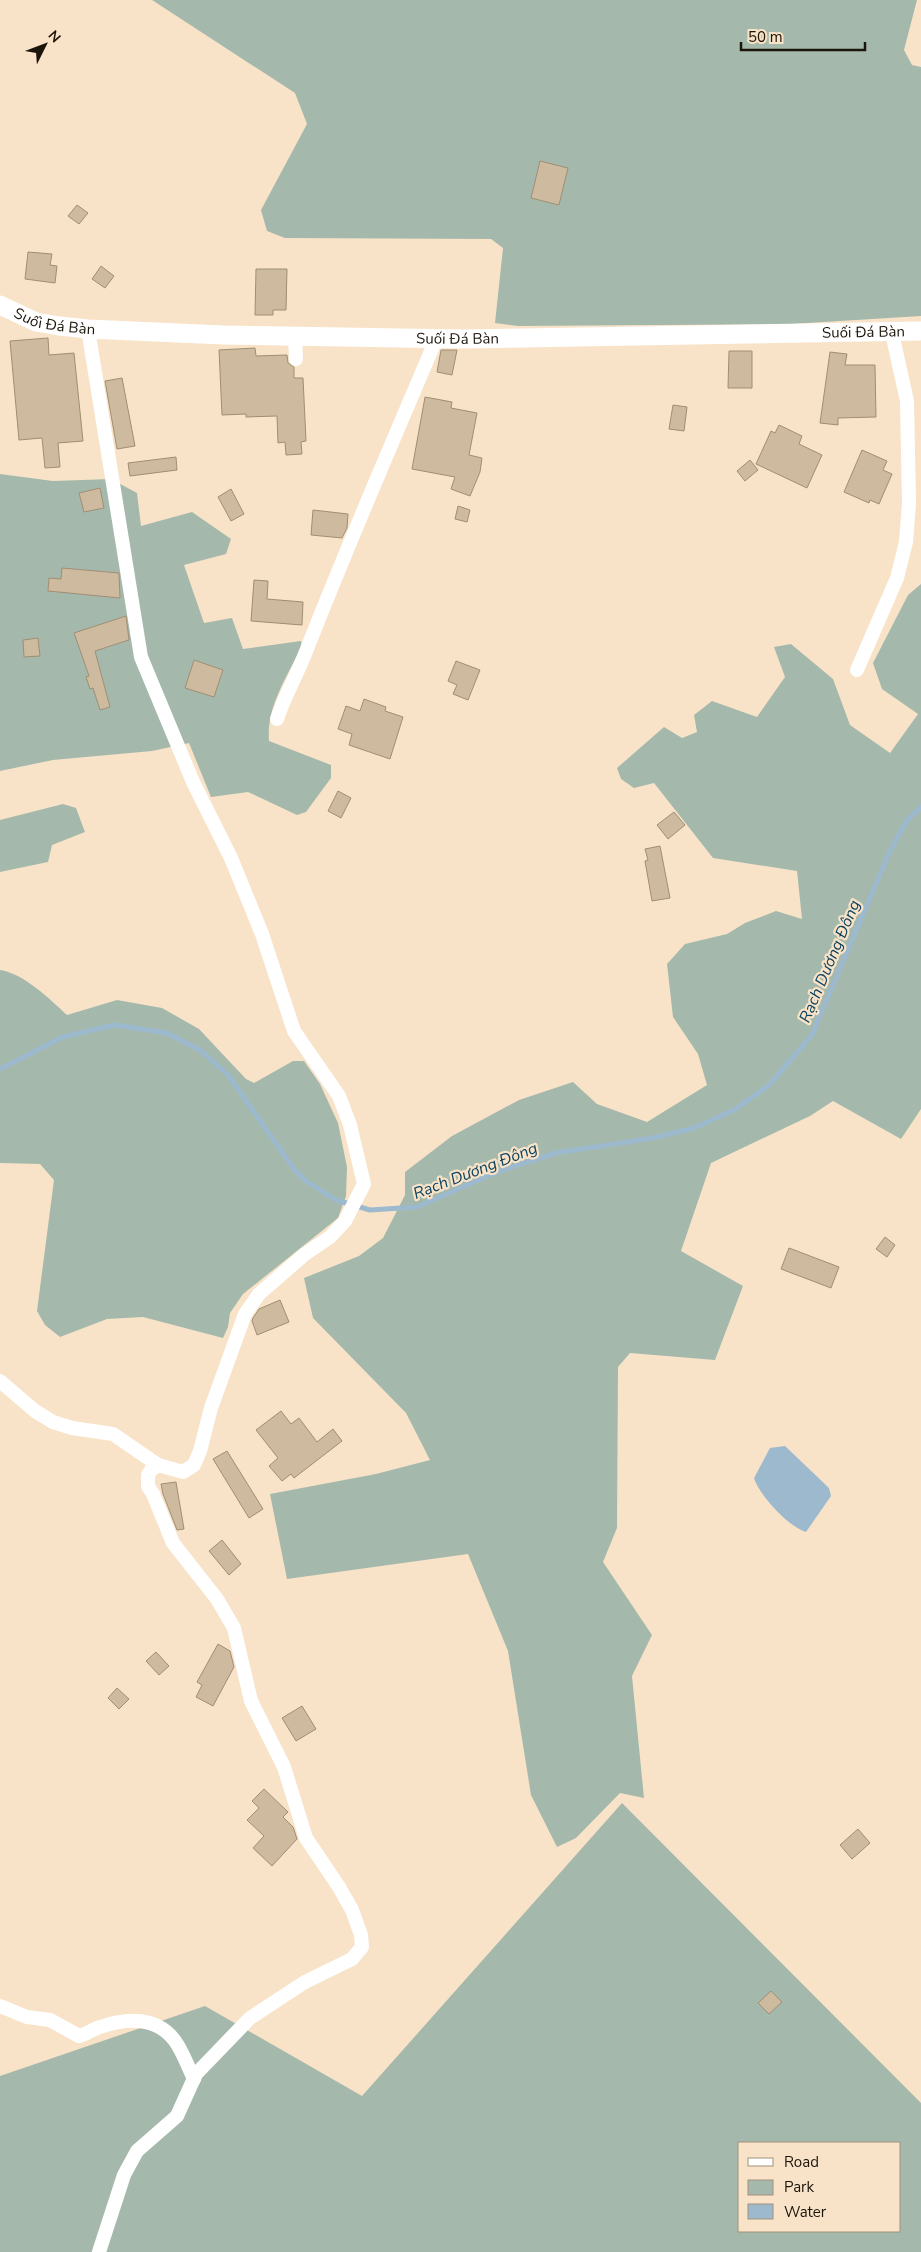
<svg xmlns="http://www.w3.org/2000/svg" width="921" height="2252" font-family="'Nunito Sans',sans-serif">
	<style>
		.green { fill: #a4b9ac; fill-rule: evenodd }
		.water { fill: #9cb9ce }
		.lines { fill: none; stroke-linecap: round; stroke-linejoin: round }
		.stream { stroke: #9cb9ce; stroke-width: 5 }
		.building { fill: #cdba9f; stroke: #a08e74 }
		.street { stroke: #fff; stroke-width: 14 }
		.secondary { stroke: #fff; stroke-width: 19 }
		.labels { text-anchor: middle; stroke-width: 4.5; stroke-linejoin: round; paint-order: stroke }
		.street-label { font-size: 15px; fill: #1c150b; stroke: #f8e3c8 }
		.water-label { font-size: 16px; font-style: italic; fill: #0e4360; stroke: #f8e3c8 }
	</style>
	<rect width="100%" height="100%" fill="#f8e3c8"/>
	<g class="green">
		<path d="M 152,0 L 917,0 L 904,50 L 912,65 L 921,67 L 921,316 L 791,324 L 518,326 L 495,323 L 503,248 L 491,239 L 285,238 L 267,231 L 261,210 L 307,124 L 295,93 Z"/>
		<path d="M 0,474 L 53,481 L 111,479 L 137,493 L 141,526 L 192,512 L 231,539 L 226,554 L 184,565 L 204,623 L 232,618 L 243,649 L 301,641 L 302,646 C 288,675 266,707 269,741 L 331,765 L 331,778 L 306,812 L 297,815 L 248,792 L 211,797 L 189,743 L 152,751 L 53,760 L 0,771 Z"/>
		<path d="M 921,584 L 921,1109 L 901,1139 L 833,1101 L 810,1116 L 711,1163 L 681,1251 L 743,1286 L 715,1360 L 630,1353 L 618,1367 L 617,1528 L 603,1562 L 652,1635 L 632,1676 L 644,1798 L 620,1793 L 576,1838 L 557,1847 L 531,1795 L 508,1651 L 468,1554 L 287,1579 L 270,1494 L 376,1474 L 430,1460 L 406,1413 L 313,1318 L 304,1278 L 359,1256 L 383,1238 L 405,1195 L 405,1172 L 452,1136 L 519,1100 L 573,1082 L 597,1104 L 647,1122 L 707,1085 L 698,1054 L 673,1017 L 667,964 L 685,944 L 727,934 L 745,923 L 776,911 L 802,919 L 797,871 L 713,858 L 654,783 L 634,788 L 621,779 L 617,768 L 664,727 L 682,738 L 697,732 L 694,715 L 712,701 L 757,717 L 785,677 L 774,647 L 791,644 L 833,679 L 850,725 L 890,753 L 918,714 L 882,689 L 873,663 L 908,595 Z"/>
		<path d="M 63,804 L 76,808 L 85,832 L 52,845 L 48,862 L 0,872 L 0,820 Z"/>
		<path d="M 0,970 C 23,973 50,999 67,1015 L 117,1000 L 162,1008 L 199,1029 L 246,1079 L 254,1083 L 293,1061 L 304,1061 L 320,1084 L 338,1123 L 347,1167 L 346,1196 L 338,1218 L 243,1294 L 230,1313 L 228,1327 L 223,1338 L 143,1317 L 107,1319 L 60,1337 L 45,1325 L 37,1311 L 54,1180 L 40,1164 L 0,1163 Z"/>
		<path d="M 622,1803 L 921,2103 L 921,2252 L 0,2252 L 0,2076 L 205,2006 L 362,2096 ZM 740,2143 L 900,2143 L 900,2231 L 740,2231 Z"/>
	</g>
	<path class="water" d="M 785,1446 L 829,1488 L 831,1496 L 806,1532 C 789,1527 759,1495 754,1478 L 770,1448 Z"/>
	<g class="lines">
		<path class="stream" d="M 0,1069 L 63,1037 L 114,1025 L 167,1033 L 200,1050 L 228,1075 L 294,1169 L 306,1181 L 336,1200 L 370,1210 L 417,1207 L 497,1172 L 556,1153 L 653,1138 L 694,1128 L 734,1110 L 769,1085 L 812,1035 L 889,853 L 907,820 L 921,807"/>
	</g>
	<g class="building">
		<path d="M 540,161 L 568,168 L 559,205 L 531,198 Z"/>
		<path d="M 77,205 L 88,213 L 79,224 L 68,216 Z"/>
		<path d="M 28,252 L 52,254 L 50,265 L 57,266 L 55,283 L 25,279 Z"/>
		<path d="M 101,266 L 114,276 L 105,288 L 92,279 Z"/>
		<path d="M 256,269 L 287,269 L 286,310 L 273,310 L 273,315 L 255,315 Z"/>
		<path d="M 48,338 L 49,355 L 74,353 L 83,441 L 58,443 L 60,467 L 45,468 L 42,438 L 19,440 L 10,341 Z"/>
		<path d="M 255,348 L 256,356 L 287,355 L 288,363 L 294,367 L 294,378 L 303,378 L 306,441 L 301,442 L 302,454 L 286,455 L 285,442 L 278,443 L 277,416 L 246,417 L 246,414 L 222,415 L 219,350 Z"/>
		<path d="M 441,350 L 457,350 L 452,375 L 437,372 Z"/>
		<path d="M 729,351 L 752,351 L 752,388 L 728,388 Z"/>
		<path d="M 830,352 L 847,354 L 845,365 L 875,365 L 876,417 L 838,418 L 838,425 L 820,423 Z"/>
		<path d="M 122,378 L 135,446 L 117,449 L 105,381 Z"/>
		<path d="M 425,397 L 452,402 L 451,408 L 477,413 L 469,455 L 482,458 L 480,472 L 470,496 L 451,489 L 455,477 L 412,469 Z"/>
		<path d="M 673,405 L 687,407 L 684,431 L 669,429 Z"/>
		<path d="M 779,425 L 802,436 L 799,444 L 822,455 L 807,488 L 756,464 L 771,431 L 775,433 Z"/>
		<path d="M 862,450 L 887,461 L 883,470 L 892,474 L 879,504 L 870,500 L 869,503 L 844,492 Z"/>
		<path d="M 176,457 L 177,470 L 130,476 L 128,463 Z"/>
		<path d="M 750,460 L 758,470 L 745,481 L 737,471 Z"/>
		<path d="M 100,488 L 104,508 L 84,512 L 79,493 Z"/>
		<path d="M 231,489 L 244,514 L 231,521 L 218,497 Z"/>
		<path d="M 458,506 L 470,510 L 467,522 L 455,519 Z"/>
		<path d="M 313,510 L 348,514 L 347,528 L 342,538 L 311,535 Z"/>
		<path d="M 62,568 L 119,573 L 120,598 L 48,591 L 49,578 L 61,579 Z"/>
		<path d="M 254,580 L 268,581 L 267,599 L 303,602 L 302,625 L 251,621 Z"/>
		<path d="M 126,616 L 129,640 L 95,651 L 110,707 L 100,710 L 93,688 L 90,689 L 86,677 L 89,676 L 74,633 Z"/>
		<path d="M 38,638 L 40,656 L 24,657 L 23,640 Z"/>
		<path d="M 194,660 L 223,670 L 214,697 L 185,688 Z"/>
		<path d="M 456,661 L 480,670 L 468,700 L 453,694 L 457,685 L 448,681 Z"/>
		<path d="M 364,699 L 386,707 L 385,711 L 403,717 L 390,759 L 349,745 L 352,734 L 338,729 L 346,706 L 360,711 Z"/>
		<path d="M 338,791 L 351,798 L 341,818 L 328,811 Z"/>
		<path d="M 674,812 L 685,825 L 668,839 L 657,825 Z"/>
		<path d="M 660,846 L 670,898 L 652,901 L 645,861 L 648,860 L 645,849 Z"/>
		<path d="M 885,1237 L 895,1245 L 887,1257 L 876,1249 Z"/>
		<path d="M 789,1248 L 839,1267 L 831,1288 L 781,1269 Z"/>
		<path d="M 280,1300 L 289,1322 L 257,1335 L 252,1321 L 253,1318 L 259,1309 Z"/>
		<path d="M 281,1411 L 291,1424 L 299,1418 L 317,1442 L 333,1429 L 342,1441 L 294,1478 L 291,1474 L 282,1481 L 269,1466 L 278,1458 L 256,1430 Z"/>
		<path d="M 227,1451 L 263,1509 L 249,1518 L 213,1459 Z"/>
		<path d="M 176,1482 L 184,1529 L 177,1530 L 163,1494 L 161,1484 Z"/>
		<path d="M 222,1540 L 241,1564 L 229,1575 L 209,1551 Z"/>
		<path d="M 218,1644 L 230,1651 L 234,1667 L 213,1706 L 196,1697 L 202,1685 L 197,1682 Z"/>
		<path d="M 156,1652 L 169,1666 L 159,1675 L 146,1661 Z"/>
		<path d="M 117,1688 L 129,1699 L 119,1709 L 108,1698 Z"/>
		<path d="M 302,1706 L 316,1729 L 296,1741 L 282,1718 Z"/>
		<path d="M 264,1789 L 288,1812 L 283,1817 L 293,1827 L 297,1839 L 272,1866 L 253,1848 L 264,1836 L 247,1820 L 259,1808 L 252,1801 Z"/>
		<path d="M 858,1829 L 870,1843 L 852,1859 L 840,1845 Z"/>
		<path d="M 771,1991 L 782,2002 L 769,2014 L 758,2003 Z"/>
	</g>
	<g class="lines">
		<g class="street">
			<path d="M 88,329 L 141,657 L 193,782 L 231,858 L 262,934 L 294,1031 L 339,1096 L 350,1125 L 364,1184 L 345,1221 L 330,1237 L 305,1254 L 259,1294 L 245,1314 L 211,1408 L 200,1451 L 194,1465 L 183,1472 L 158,1465 L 151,1470 L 148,1475 L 148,1486 L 153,1494 L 173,1543 L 217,1599 L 234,1628 L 251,1701 L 284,1767 L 306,1838 L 339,1887 L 352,1910 L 361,1935 L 362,1947 L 352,1959 L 305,1982 L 250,2018 L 196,2074 L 177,2116 L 137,2151 L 124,2175 L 99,2252"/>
			<path d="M 295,336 L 296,359"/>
			<path d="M 857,670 L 897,578 L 906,542 L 909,503 L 907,401 L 892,333"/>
			<path d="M 277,719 C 285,695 298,673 307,649 C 348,544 393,441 437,337"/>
			<path d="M 0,1381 L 35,1411 L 53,1422 L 72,1428 L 113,1434 L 158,1465"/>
			<path d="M 0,2006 L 27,2017 L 50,2020 L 79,2036 C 87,2034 93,2029 100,2027 C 126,2018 157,2016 175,2041 C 183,2052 188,2067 194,2079"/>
		</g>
		<path class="secondary" id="s1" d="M 0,305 L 36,322 L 59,326 L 88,329 L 223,335 L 460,339 L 921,331"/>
	</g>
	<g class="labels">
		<g class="street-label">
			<text dy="5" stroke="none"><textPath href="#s1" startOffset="58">Suối Đá Bàn</textPath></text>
			<text dy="5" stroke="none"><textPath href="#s1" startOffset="868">Suối Đá Bàn</textPath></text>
			<text dy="5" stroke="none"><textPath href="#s1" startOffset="462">Suối Đá Bàn</textPath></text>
		</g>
		<g class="water-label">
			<text transform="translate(829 961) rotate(-67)" y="6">Rạch Dương Đông</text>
			<text transform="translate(475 1170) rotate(-21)" y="6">Rạch Dương Đông</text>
		</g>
	</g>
	<rect x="738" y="2142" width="162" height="90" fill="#f8e3c8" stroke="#a0917c"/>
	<rect x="748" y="2158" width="25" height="8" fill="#ffffff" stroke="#a0917c"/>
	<text x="784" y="2167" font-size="15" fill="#1c150b">Road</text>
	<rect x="748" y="2180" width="25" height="15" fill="#a4b9ac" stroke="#a0917c"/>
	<text x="784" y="2192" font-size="15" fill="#1c150b">Park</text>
	<rect x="748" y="2204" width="25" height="15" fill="#9cb9ce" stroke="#a0917c"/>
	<text x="784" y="2217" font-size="15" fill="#1c150b">Water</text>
	<g transform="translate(45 45) rotate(48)" stroke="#f8e3c8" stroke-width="4" paint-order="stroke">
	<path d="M0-4L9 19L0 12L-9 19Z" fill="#1c150b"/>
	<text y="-8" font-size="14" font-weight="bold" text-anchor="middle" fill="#1c150b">N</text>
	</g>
	<path d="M741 42v8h124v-8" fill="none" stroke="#1c150b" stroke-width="2.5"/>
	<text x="748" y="42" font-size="15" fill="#1c150b" stroke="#f8e3c8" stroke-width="4" paint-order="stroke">50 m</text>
</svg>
